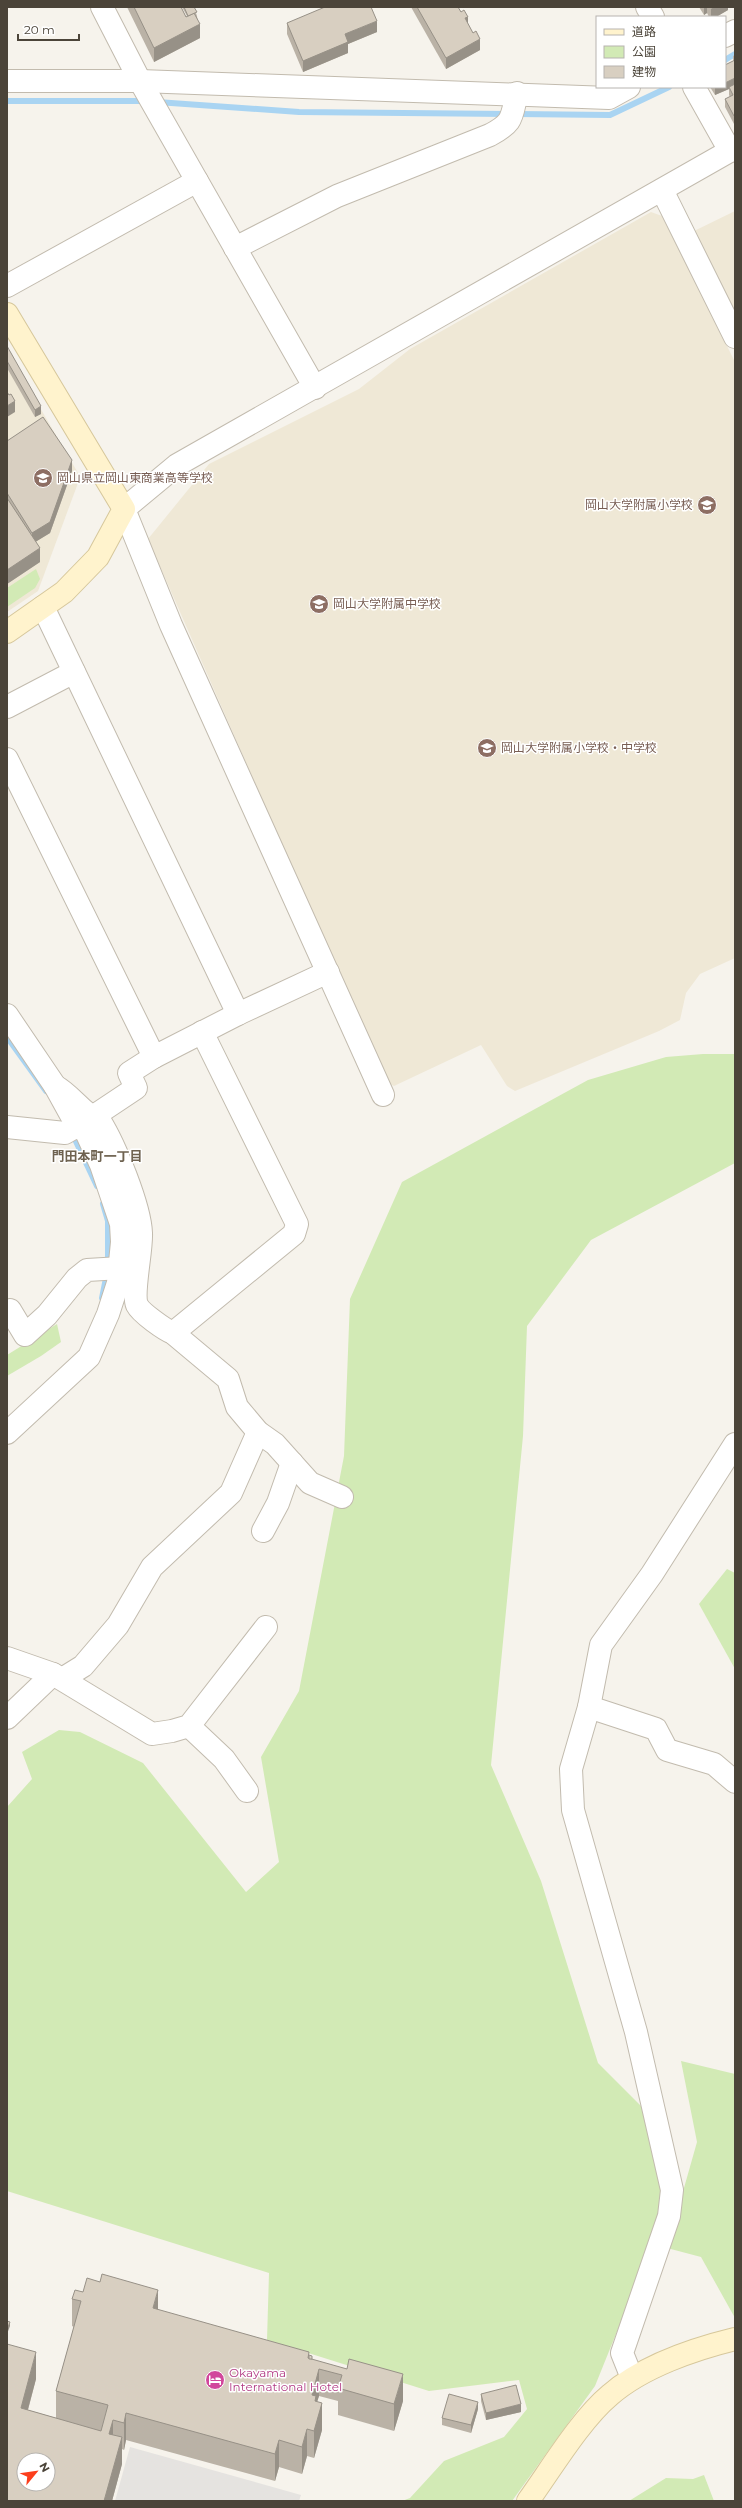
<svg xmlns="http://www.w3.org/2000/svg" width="742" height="2508" font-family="Montserrat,'Noto Sans JP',sans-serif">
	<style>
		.education { fill: #efe8d6 }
		.green { fill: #d2eab5 }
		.parking { fill: #e5e3e0 }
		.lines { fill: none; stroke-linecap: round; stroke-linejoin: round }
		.stream { stroke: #a9d4f2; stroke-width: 6 }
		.street-casing { stroke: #c2bbae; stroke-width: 24 }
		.secondary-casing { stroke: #d6c79b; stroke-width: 24 }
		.street { stroke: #fff; stroke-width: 22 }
		.secondary { stroke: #fff3cd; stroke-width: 22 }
		.wall { fill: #bab2a6 }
		.shaded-wall { fill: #979187 }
		.building { fill: #d8cfc1; stroke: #979187; fill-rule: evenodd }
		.labels { text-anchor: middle; stroke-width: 3; stroke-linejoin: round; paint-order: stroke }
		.education-label { font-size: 12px; fill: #785e54; stroke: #fff; text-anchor: start }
		.hotel-label { font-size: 12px; fill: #b23c85; stroke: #fff; text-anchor: start }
		.neighbourhood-label { font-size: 13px; font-weight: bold; fill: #6e6250; stroke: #fff }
	</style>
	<rect width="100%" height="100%" fill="#f6f3ec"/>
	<g class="education">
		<path d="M 735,211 L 735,320 L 692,232 Z"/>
		<path d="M 651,212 L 662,216 L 735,362 L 735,958 L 700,974 L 686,993 L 680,1020 L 659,1031 L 515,1091 L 507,1086 L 481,1045 L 394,1086 L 386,1082 L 148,539 L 209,464 L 359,389 L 410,349 Z"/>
		<path d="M 7,351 L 78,473 L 78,483 L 38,591 L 7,612 Z"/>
	</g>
	<g class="green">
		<path d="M 36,569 L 40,579 L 35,588 L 7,607 L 7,588 Z"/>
		<path d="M 703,1054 L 735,1054 L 735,1163 L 591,1240 L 527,1326 L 523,1436 L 491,1765 L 541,1881 L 598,2063 L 643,2108 L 664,2194 L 641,2272 L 595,2386 L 512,2501 L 402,2501 L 410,2498 L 444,2461 L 504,2437 L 527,2409 L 519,2380 L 429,2391 L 267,2340 L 269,2273 L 7,2191 L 7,1807 L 32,1779 L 22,1752 L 59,1730 L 80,1732 L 143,1763 L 246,1892 L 279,1862 L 261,1757 L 299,1691 L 344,1456 L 350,1299 L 402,1182 L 588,1080 L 666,1057 Z"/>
		<path d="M 57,1324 L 61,1342 L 41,1356 L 7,1376 L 7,1355 Z"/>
		<path d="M 727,1569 L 735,1573 L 735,1669 L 699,1604 Z"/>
		<path d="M 681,2061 L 735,2074 L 735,2318 L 701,2257 L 667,2248 L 697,2142 Z"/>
		<path d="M 704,2475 L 714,2501 L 629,2501 L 666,2478 L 693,2479 Z"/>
	</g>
	<path class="parking" d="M 130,2447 L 301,2495 L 299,2501 L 115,2501 Z"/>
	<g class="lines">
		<g class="stream">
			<path d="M 725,60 L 735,54"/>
			<path d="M 7,101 L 146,101"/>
			<path d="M 157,102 L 299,112 L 508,114"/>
			<path d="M 517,114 L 610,115 L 669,87"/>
			<path d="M 7,1037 L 46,1091"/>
			<path d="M 72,1133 L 97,1186"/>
			<path d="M 103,1204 L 108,1221 L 108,1264"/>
			<path d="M 102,1298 L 107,1273"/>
		</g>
		<defs>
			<g id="street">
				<path d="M 102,7 L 140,81 L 315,388"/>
				<path d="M 647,7 L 653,17"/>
				<path d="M 725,36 L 735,31"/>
				<path d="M 7,81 L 140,81 L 609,98 L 629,87"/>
				<path d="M 694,87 L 730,151"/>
				<path d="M 662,190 L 735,337"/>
				<path d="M 235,248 L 337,196 L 490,135 C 514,122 511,118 517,93"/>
				<path d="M 7,286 L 197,181"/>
				<path d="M 43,607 L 238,1014"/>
				<path d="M 7,707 L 74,672"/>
				<path d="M 7,759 L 154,1057 L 238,1014 L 328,972"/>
				<path d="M 7,1015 L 55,1086 L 77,1126 L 86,1132 L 101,1165 L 121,1224 L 122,1242 L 118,1283 L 108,1314 L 89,1357 L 7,1433"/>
				<path d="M 55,1086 C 72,1095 82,1114 100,1121 C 115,1145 140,1206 141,1233 C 142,1250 132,1293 137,1305 C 141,1313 165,1330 173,1333 L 228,1379 L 237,1407 L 258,1432 L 275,1444 L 310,1483 L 342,1497"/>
				<path d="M 383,1095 L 171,625 L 124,509 L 177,465 L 735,148"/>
				<path d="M 91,1118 L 136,1088 L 129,1073 L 154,1057"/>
				<path d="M 7,1127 L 65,1133 L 77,1126"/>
				<path d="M 7,1312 L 10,1310 L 25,1335 L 47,1315 L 77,1278 L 87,1270 L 121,1268"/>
				<path d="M 173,1333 L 294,1234 L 297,1224 L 202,1032"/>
				<path d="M 263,1531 L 278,1503 L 292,1463"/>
				<path d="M 7,1658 L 53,1674 L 152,1734 L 172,1731 L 189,1726 L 266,1627"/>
				<path d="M 62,1679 L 83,1666 L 118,1625 L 152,1567 L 231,1493 L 258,1432"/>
				<path d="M 589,1707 L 656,1729 L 667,1750 L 714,1764 L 735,1782"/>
				<path d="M 7,1718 L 53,1674"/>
				<path d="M 189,1726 L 224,1759 L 247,1791"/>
				<path d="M 632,2378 L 622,2353 L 669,2216 L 672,2190 L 636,2032 L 573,1810 L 571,1769 L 589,1707 L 601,1645 L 652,1574 L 735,1444"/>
			</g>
			<g id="secondary">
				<path d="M 7,314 L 124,509 L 98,557 L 64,592 L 7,632"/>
				<path d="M 528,2501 C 551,2469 581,2419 610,2395 C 642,2367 694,2349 735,2339"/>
			</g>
		</defs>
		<use href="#street" class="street-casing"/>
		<use href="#secondary" class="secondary-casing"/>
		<use href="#street" class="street"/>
		<use href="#secondary" class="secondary"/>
	</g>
	<g class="wall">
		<path d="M 127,7 L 181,7 L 186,17 L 187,16 L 182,7 L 194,7 L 197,16 L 200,38 L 154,62 Z"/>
		<path d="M 411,7 L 458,7 L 468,24 L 480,50 L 446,69 Z"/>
		<path d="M 699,7 L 728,7 L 728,10 L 716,17 L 709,17 L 707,13 L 704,15 Z"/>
		<path d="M 287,23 L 377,32 L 348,44 L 348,53 L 303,72 L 287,34 Z"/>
		<path d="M 735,55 L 735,123 L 734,124 L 725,107 L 725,99 L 730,97 L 729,95 L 729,89 L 715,95 L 710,87 L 725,87 L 733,61 L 733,56 Z"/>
		<path d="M 7,346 L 41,414 L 35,417 L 7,368 Z"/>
		<path d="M 7,441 L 72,471 L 50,533 L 35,542 L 40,562 L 7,584 Z"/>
		<path d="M 72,2299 L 158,2310 L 309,2355 L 312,2359 L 403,2401 L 394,2431 L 338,2415 L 338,2401 L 319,2396 L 317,2402 L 322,2430 L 314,2458 L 307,2456 L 302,2474 L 279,2467 L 275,2481 L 126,2440 L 124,2450 L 122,2449 L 122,2464 L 112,2501 L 7,2501 L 7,2344 L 36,2379 L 28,2410 L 56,2418 L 56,2391 L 74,2327 L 72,2326 Z"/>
		<path d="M 481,2394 L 521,2412 L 486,2420 L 481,2401 Z"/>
		<path d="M 478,2409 L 471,2433 L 442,2425 L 442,2418 Z"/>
	</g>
	<g class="shaded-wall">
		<path d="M 704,7 L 707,7 L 707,13 L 704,15 Z"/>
		<path d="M 714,7 L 728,7 L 728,10 L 716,17 L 711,17 L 711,9 Z"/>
		<path d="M 468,17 L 468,28 L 465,18 Z"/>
		<path d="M 377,21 L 377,32 L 348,44 L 348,53 L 303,72 L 303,61 L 345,34 Z"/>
		<path d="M 200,24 L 200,38 L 154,62 L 154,48 Z"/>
		<path d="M 480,39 L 480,50 L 446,69 L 446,58 Z"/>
		<path d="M 735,78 L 735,86 L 729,87 L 729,89 L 715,95 L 715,88 L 717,87 L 725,87 L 725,83 Z"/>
		<path d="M 15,401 L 15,412 L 7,417 L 7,406 Z"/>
		<path d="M 41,406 L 41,414 L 35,417 L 35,410 Z"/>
		<path d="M 72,460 L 72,471 L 50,533 L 32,544 L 32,533 Z"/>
		<path d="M 40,548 L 40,562 L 7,584 L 7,570 Z"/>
		<path d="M 158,2290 L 158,2317 L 153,2308 Z"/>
		<path d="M 10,2322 L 10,2326 L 7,2334 L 7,2330 Z"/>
		<path d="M 36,2352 L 36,2379 L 21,2435 L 21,2408 Z"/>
		<path d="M 319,2369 L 319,2396 L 316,2405 L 322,2403 L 322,2430 L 314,2458 L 314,2431 L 312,2395 Z"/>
		<path d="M 403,2374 L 403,2401 L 394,2431 L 394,2404 Z"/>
		<path d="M 478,2402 L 478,2409 L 471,2433 L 471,2425 Z"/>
		<path d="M 521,2404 L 521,2412 L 486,2420 L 486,2413 Z"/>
		<path d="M 126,2413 L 126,2440 L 124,2450 L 124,2423 Z"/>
		<path d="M 113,2420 L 113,2447 L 109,2434 Z"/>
		<path d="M 307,2429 L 307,2456 L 302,2474 L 302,2447 Z"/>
		<path d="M 122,2437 L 122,2464 L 112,2501 L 104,2501 Z"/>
		<path d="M 279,2440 L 279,2467 L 275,2481 L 275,2454 Z"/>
	</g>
	<g class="building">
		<path d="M 134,7 L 181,7 L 186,17 L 194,13 L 200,24 L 154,48 Z"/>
		<path d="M 184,7 L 194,7 L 197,12 L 188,16 Z"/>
		<path d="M 325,7 L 371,7 L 377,21 L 345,34 L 348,42 L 303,61 L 287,23 Z"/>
		<path d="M 417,7 L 458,7 L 461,12 L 464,10 L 468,17 L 465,18 L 473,33 L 476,31 L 480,39 L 446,58 Z"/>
		<path d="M 735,60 L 735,78 L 725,83 L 725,65 Z"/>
		<path d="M 735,84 L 735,116 L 734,116 L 725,99 L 733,95 L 729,87 Z"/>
		<path d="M 7,346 L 41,406 L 35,410 L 7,361 Z"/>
		<path d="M 7,392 L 9,395 L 11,394 L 15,401 L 7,406 Z"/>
		<path d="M 43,417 L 72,460 L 50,522 L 32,533 L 7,493 L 7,441 Z"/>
		<path d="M 7,498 L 40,548 L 7,570 Z"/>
		<path d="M 102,2274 L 158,2290 L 153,2308 L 309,2352 L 308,2358 L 347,2369 L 349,2359 L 403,2374 L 394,2404 L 338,2388 L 342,2375 L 319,2369 L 312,2395 L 316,2396 L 315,2401 L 322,2403 L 314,2431 L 307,2429 L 302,2447 L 279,2440 L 275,2454 L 126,2413 L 124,2423 L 113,2420 L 109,2434 L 122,2437 L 104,2501 L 7,2501 L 7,2344 L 36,2352 L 21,2408 L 101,2431 L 108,2405 L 56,2391 L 81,2301 L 72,2299 L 75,2290 L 83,2292 L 87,2278 L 100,2282 ZM 24,2460 L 48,2460 L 48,2484 L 24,2484 Z"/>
		<path d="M 7,2321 L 10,2322 L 7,2330 Z"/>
		<path d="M 309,2355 L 312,2356 L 312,2359 L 309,2359 Z"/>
		<path d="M 516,2385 L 521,2404 L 486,2413 L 481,2394 Z"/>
		<path d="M 449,2394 L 478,2402 L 471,2425 L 442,2418 Z"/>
	</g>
	<defs>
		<symbol id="school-disc" viewBox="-11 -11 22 22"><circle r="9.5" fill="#8d6e63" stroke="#fff"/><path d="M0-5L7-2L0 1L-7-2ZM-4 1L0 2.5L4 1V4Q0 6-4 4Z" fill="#fff"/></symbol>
		<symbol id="hotel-disc" viewBox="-11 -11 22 22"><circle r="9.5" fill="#d1479c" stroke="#fff"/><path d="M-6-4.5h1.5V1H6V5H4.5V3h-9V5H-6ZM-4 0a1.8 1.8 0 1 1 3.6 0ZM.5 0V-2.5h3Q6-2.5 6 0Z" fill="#fff"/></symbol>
	</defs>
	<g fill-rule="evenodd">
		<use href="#school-disc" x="32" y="467" width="22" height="22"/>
		<use href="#school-disc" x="696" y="494" width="22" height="22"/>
		<use href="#school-disc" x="308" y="593" width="22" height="22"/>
		<use href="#school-disc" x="476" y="737" width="22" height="22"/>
		<use href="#hotel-disc" x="204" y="2369" width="22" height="22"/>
	</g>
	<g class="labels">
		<g class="education-label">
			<text x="57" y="482">岡山県立岡山東商業高等学校</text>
			<text x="693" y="509" text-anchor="end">岡山大学附属小学校</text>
			<text x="333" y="608">岡山大学附属中学校</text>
			<text x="501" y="752">岡山大学附属小学校・中学校</text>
		</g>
		<g class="hotel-label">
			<text x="229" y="2377">Okayama<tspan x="229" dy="14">International Hotel</tspan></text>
		</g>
		<g class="neighbourhood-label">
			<text x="97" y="1161">門田本町一丁目</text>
		</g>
	</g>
	<rect width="742" height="2508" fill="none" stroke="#4b4439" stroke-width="16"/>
	<rect x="596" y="16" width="130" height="72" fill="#ffffff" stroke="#b7b4b0"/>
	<rect x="604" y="29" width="20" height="6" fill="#fff3cd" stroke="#b7b4b0"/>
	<text x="632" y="36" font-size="12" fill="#4b4439">道路</text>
	<rect x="604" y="46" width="20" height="12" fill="#d2eab5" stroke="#b7b4b0"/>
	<text x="632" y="56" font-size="12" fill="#4b4439">公園</text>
	<rect x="604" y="66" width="20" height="12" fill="#d8cfc1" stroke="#b7b4b0"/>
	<text x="632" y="76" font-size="12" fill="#4b4439">建物</text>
	<g transform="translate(36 2472) rotate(61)"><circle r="19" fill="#ffffff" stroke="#b7b4b0"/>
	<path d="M0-3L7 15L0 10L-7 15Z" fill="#fc3f1d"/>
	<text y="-6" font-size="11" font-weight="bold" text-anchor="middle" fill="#4b4439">N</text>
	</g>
	<path d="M18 34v6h61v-6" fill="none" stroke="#4b4439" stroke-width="2"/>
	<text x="24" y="34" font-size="12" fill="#4b4439" stroke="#ffffff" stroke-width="3" paint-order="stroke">20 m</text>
</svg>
